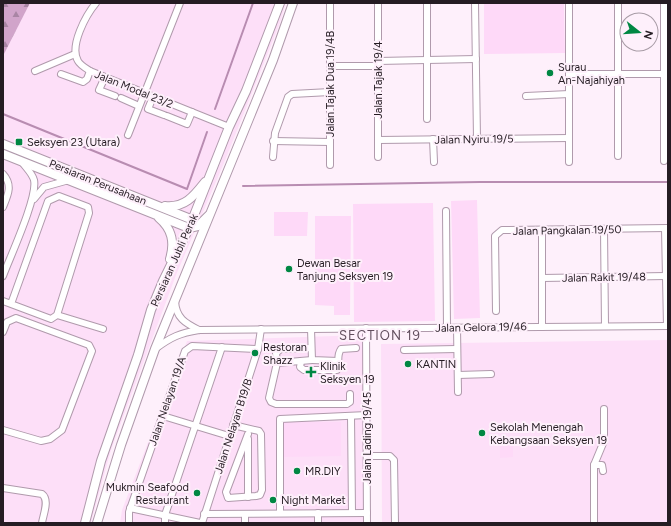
<svg xmlns="http://www.w3.org/2000/svg" width="671" height="526" font-family="Figtree,sans-serif">
	<style>
		.built { fill: #fddff8 }
		.green { fill: #fed9f8 }
		.forest { fill: url(#forest-firs) }
		.lines { fill: none; stroke-linecap: round; stroke-linejoin: round }
		.stream { stroke: #b88cb1; stroke-width: 2 }
		.minor-casing { stroke: #b09aac; stroke-width: 8 }
		.major-casing { stroke: #b09aac; stroke-width: 10 }
		.minor { stroke: #fff; stroke-width: 6 }
		.major { stroke: #fff; stroke-width: 8 }
		.poi-dot { fill: #008743; stroke: #fef0fb; stroke-width: 1.5 }
		.labels { text-anchor: middle; stroke-width: 4; stroke-linejoin: round; paint-order: stroke }
		.poi-label { font-size: 11px; fill: #251c23; stroke: #fef0fb; text-anchor: start }
		.street-label { font-size: 11px; fill: #251c23; stroke: #fef0fb }
		.quarter-label { font-size: 13px; letter-spacing: 1px; fill: #624e5e; stroke: #fef0fb }
	</style>
	<defs>
		<pattern id="forest-firs" width="22" height="20" patternUnits="userSpaceOnUse"><rect width="22" height="20" fill="#d1a4ca"/><path d="M5 1l3.5 6h-7zM16 11l3.5 6h-7z" fill="#a985a4"/></pattern>
	</defs>
	<rect width="100%" height="100%" fill="#fef0fb"/>
	<g class="built">
		<path d="M 30,3 L 286,3 L 280,23 L 224,163 L 176,275 L 111,450 L 91,523 L 3,523 L 3,56 Z"/>
		<path d="M 363,335 L 363,523 L 120,523 L 122,510 L 187,341 Z"/>
		<path d="M 668,340 L 668,523 L 382,523 L 381,344 Z"/>
	</g>
	<g class="green">
		<path d="M 484,3 L 564,3 L 565,53 L 484,54 Z"/>
		<path d="M 477,200 L 480,318 L 454,319 L 451,201 Z"/>
		<path d="M 433,203 L 435,321 L 354,322 L 353,204 Z"/>
		<path d="M 274,212 L 308,212 L 307,236 L 274,236 Z"/>
		<path d="M 315,216 L 351,216 L 350,315 L 334,315 L 334,306 L 315,305 Z"/>
		<path d="M 284,422 L 341,422 L 341,456 L 284,457 Z"/>
		<path d="M 500,436 L 513,436 L 513,457 L 500,458 Z"/>
	</g>
	<path class="forest" d="M 3,3 L 30,3 L 3,56 Z"/>
	<g class="lines">
		<g class="stream">
			<path d="M 215,109 L 253,3"/>
			<path d="M 3,114 L 187,189 L 207,132"/>
			<path d="M 243,186 L 480,182 L 668,182"/>
		</g>
		<defs>
			<g id="minor">
				<path d="M 96,3 C 86,15 69,46 78,61 C 80,65 87,69 90,71 L 229,127"/>
				<path d="M 330,3 L 330,165"/>
				<path d="M 378,3 L 378,157"/>
				<path d="M 427,3 L 427,119"/>
				<path d="M 475,3 L 477,139"/>
				<path d="M 618,3 L 618,156"/>
				<path d="M 378,61 L 476,59"/>
				<path d="M 330,66 L 378,66"/>
				<path d="M 35,71 L 75,54"/>
				<path d="M 61,74 L 83,82 L 87,79 L 90,71"/>
				<path d="M 569,74 L 666,74"/>
				<path d="M 105,77 L 99,90 L 115,96"/>
				<path d="M 526,96 L 569,94"/>
				<path d="M 153,97 L 148,109 L 164,115"/>
				<path d="M 121,98 L 139,106"/>
				<path d="M 167,116 L 187,124 L 192,112"/>
				<path d="M 128,135 L 180,3"/>
				<path d="M 433,139 L 434,162"/>
				<path d="M 378,140 L 569,138"/>
				<path d="M 273,141 L 330,142"/>
				<path d="M 273,157 L 275,133 L 288,97 L 292,94 L 330,92"/>
				<path d="M 664,161 L 664,3"/>
				<path d="M 569,162 L 569,3"/>
				<path d="M 3,174 C 13,185 8,195 3,207"/>
				<path d="M 34,199 L 44,187 L 69,180"/>
				<path d="M 446,211 L 447,328"/>
				<path d="M 604,229 L 605,326"/>
				<path d="M 665,229 L 667,326"/>
				<path d="M 542,230 L 542,327"/>
				<path d="M 3,276 C 10,257 38,197 34,180 C 32,173 26,168 22,162"/>
				<path d="M 542,278 L 666,276"/>
				<path d="M 3,301 L 51,319 L 57,315 L 89,213 L 88,207 L 59,196 L 48,201 L 11,304"/>
				<path d="M 175,301 C 176,318 185,323 199,330"/>
				<path d="M 496,311 L 495,236 L 502,230 L 668,228"/>
				<path d="M 57,315 L 103,329"/>
				<path d="M 366,328 L 367,523"/>
				<path d="M 457,328 L 458,392"/>
				<path d="M 311,329 L 312,360 L 338,361"/>
				<path d="M 3,332 L 7,322 L 16,318 L 89,345 L 92,351 L 62,430 L 50,439 L 41,441 L 3,430"/>
				<path d="M 311,348 L 281,349 L 276,353 L 277,363 L 269,398 L 271,402 L 276,404 L 347,404 L 350,402 L 350,394"/>
				<path d="M 155,349 C 171,337 180,333 199,330 L 668,326"/>
				<path d="M 404,350 L 457,349"/>
				<path d="M 301,361 L 300,367 L 304,370 L 337,370 C 340,362 336,356 341,349 L 356,348"/>
				<path d="M 277,363 L 312,360"/>
				<path d="M 458,375 L 491,374"/>
				<path d="M 163,416 L 229,436"/>
				<path d="M 351,416 L 352,513"/>
				<path d="M 233,425 L 259,431 L 261,434 L 262,490 L 260,495 L 256,496 L 228,498 L 226,492 L 248,434"/>
				<path d="M 248,439 L 248,497"/>
				<path d="M 367,456 L 390,456 L 394,460 L 395,523"/>
				<path d="M 594,465 L 602,465 L 603,471"/>
				<path d="M 3,488 L 42,494 C 50,500 43,515 42,523"/>
				<path d="M 130,508 L 200,523"/>
				<path d="M 280,513 L 280,419 L 367,415"/>
				<path d="M 318,513 L 318,523"/>
				<path d="M 204,514 L 367,513"/>
				<path d="M 245,514 L 245,523"/>
				<path d="M 129,523 L 129,512 L 185,351 L 192,346 L 258,349"/>
				<path d="M 165,523 L 165,515 L 222,347"/>
				<path d="M 202,523 L 258,349 L 261,329"/>
				<path d="M 594,523 L 594,465 L 604,441 L 604,409"/>
			</g>
			<g id="major">
				<path d="M 3,144 L 193,220"/>
				<path d="M 3,154 L 189,228"/>
				<path d="M 165,206 C 185,208 194,196 205,182"/>
				<path d="M 159,218 C 172,229 175,242 170,259"/>
				<path d="M 189,228 L 198,226 L 208,216"/>
				<path d="M 85,523 L 101,461 L 138,355 L 151,310 L 163,281 L 189,228 L 229,127 L 246,91 L 280,3"/>
				<path d="M 97,523 L 121,445 L 155,349 L 273,60 L 293,3"/>
			</g>
		</defs>
		<use href="#minor" class="minor-casing"/>
		<use href="#major" class="major-casing"/>
		<use href="#minor" class="minor"/>
		<use href="#major" class="major"/>
	</g>
	<g class="poi-dot">
		<circle cx="550" cy="73" r="4"/>
		<rect x="15" y="138" width="8" height="8" rx="2"/>
		<circle cx="289" cy="269" r="4"/>
		<circle cx="255" cy="353" r="4"/>
		<circle cx="408" cy="364" r="4"/>
		<path d="M309 366h4v4h4v4h-4v4h-4v-4h-4v-4h4z"/>
		<circle cx="482" cy="433" r="4"/>
		<circle cx="297" cy="471" r="4"/>
		<circle cx="197" cy="493" r="4"/>
		<circle cx="273" cy="500" r="4"/>
	</g>
	<g class="labels">
		<g class="poi-label">
			<text x="558" y="71">Surau<tspan x="558" dy="13">An-Najahiyah</tspan></text>
			<text x="27" y="146">Seksyen 23 (Utara)</text>
			<text x="297" y="267">Dewan Besar<tspan x="297" dy="13">Tanjung Seksyen 19</tspan></text>
			<text x="263" y="351">Restoran<tspan x="263" dy="13">Shazz</tspan></text>
			<text x="416" y="368">KANTIN</text>
			<text x="320" y="370">Klinik<tspan x="320" dy="13">Seksyen 19</tspan></text>
			<text x="490" y="431">Sekolah Menengah<tspan x="490" dy="13">Kebangsaan Seksyen 19</tspan></text>
			<text x="305" y="475">MR.DIY</text>
			<text x="189" y="491" text-anchor="end">Mukmin Seafood<tspan x="189" dy="13">Restaurant</tspan></text>
			<text x="281" y="504">Night Market</text>
		</g>
		<g class="street-label">
			<text transform="translate(378 80) rotate(-90)" y="4">Jalan Tajak 19/4</text>
			<text transform="translate(330 84) rotate(-90)" y="4">Jalan Tajak Dua 19/4B</text>
			<text transform="translate(134 89) rotate(22)" y="4">Jalan Modal 23/2</text>
			<text transform="translate(474 139) rotate(-1)" y="4">Jalan Nyiru 19/5</text>
			<text transform="translate(98 182) rotate(22)" y="4">Persiaran Perusahaan</text>
			<text transform="translate(567 230) rotate(-1)" y="4">Jalan Pangkalan 19/50</text>
			<text transform="translate(174 260) rotate(-66)" y="4">Persiaran Jubli Perak</text>
			<text transform="translate(604 277) rotate(-1)" y="4">Jalan Rakit 19/48</text>
			<text transform="translate(481 327) rotate(-1)" y="4">Jalan Gelora 19/46</text>
			<text transform="translate(167 401) rotate(-71)" y="4">Jalan Nelayan 19/A</text>
			<text transform="translate(233 426) rotate(-72)" y="4">Jalan Nelayan B19/B</text>
			<text transform="translate(367 438) rotate(-90)" y="4">Jalan Lading 19/45</text>
		</g>
		<g class="quarter-label">
			<text x="380" y="340">SECTION 19</text>
		</g>
	</g>
	<rect width="671" height="526" fill="none" stroke="#251c23" stroke-width="8"/>
	<g transform="translate(639 32) rotate(107)"><circle r="19" fill="#fef0fb" stroke="#a79ba5"/>
	<path d="M0-3L7 15L0 10L-7 15Z" fill="#008743"/>
	<text y="-6" font-size="11" font-weight="bold" text-anchor="middle" fill="#251c23">N</text>
	</g>
</svg>
